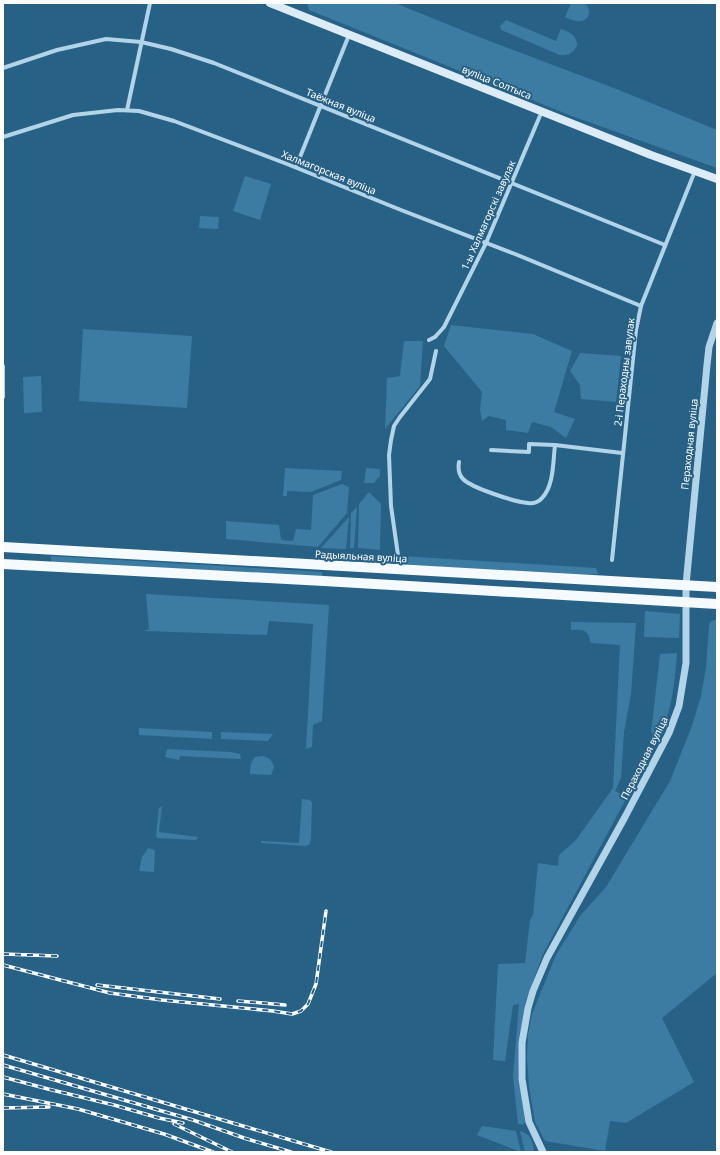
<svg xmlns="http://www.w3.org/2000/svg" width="720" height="1155" font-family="'Noto Sans',sans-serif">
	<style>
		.green { fill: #3c7ca3 }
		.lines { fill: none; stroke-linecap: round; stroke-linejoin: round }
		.minor { stroke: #b2d4e8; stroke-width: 4 }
		.tertiary { stroke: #b2d4e8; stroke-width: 7 }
		.secondary { stroke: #dcecf7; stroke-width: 8 }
		.primary { stroke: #f4fafe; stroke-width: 10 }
		.rail-casing { stroke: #fff; stroke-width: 3.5 }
		.rail { stroke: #276186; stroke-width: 2; stroke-dasharray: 6; stroke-linecap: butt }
		.labels { text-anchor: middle; stroke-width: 4; stroke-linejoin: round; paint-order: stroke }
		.street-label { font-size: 10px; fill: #fff; stroke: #276186 }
	</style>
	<rect width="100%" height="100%" fill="#276186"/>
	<g class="green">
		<path d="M 307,3 L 395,3 L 474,35 L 619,90 L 717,130 L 717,168 L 569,115 L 309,10 Z"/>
		<path d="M 571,3 L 586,4 C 591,10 590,20 581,21 C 576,22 570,19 565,17 Z"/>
		<path d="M 506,20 L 556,41 L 561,29 C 570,32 577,35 577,46 C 573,53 568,56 560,55 L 501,30 L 500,26 Z"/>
		<path d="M 245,176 L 271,184 L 260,220 L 233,211 Z"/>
		<path d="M 200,216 L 219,217 L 218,229 L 199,228 Z"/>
		<path d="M 451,325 L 533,334 L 572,351 L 554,412 L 575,419 L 566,438 L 551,427 L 532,422 L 528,433 L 506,430 L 506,420 L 489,416 L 482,421 L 480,410 L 482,392 L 444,346 Z"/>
		<path d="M 83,329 L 192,336 L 187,408 L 79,401 Z"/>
		<path d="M 404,341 L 423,341 L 420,386 L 385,429 L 387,378 L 400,376 Z"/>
		<path d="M 580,353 L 621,356 L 616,402 L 581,399 L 580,385 L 570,371 Z"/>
		<path d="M 41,376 L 42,412 L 24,413 L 23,377 Z"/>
		<path d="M 285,468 L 342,471 L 341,480 L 311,492 L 287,491 L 287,496 L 283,496 Z"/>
		<path d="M 366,468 L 380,469 L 380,476 L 374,483 L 364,483 Z"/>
		<path d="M 342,484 L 349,487 L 347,513 L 318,547 L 226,539 L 226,521 L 279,525 L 281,540 L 293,541 L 296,529 L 311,530 L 313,495 Z"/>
		<path d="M 369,492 L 381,504 L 380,550 L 358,548 L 359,504 Z"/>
		<path d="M 357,507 L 354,548 L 350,548 L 351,513 Z"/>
		<path d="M 349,517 L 346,549 L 321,548 Z"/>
		<path d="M 329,553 L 396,556 L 395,563 L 390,565 L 329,561 Z"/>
		<path d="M 51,556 L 322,572 L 322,578 L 51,562 Z"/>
		<path d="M 401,556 L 596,568 L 598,574 L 579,575 L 402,565 Z"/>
		<path d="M 146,594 L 329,605 L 322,721 L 313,725 L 312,747 L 306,749 L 313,624 L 269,621 L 267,635 L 144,631 L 149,629 Z"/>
		<path d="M 645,611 L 680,614 L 679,638 L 644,637 Z"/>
		<path d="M 714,620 L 717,620 L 717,973 L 662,1018 L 694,1082 L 626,1123 L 610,1121 L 605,1151 L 545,1141 L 535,1122 L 529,1086 L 527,1058 L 528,1034 L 532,1014 L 556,955 L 580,916 L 606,887 L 670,781 L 692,726 L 701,696 L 706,667 L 709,626 L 710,622 Z"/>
		<path d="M 571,622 L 636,623 L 631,694 L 624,732 L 621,778 L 615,791 L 627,797 L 543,954 L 525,1003 L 521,1031 L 518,1075 L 526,1121 L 523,1125 L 518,1124 L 513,1076 L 519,1004 L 513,1005 L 505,1061 L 493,1060 L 498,964 L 525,963 L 530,920 L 533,915 L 538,863 L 558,866 L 559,855 L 576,840 L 613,788 L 620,645 L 591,643 C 588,630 584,629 571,630 Z"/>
		<path d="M 677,653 C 675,681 672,710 660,735 L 651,733 L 660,654 Z"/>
		<path d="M 139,728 L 212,732 L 212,739 L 139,735 Z"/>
		<path d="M 221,732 L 273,734 L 268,741 L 221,739 Z"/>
		<path d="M 167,749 L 231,752 L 240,754 L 241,759 L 180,756 L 179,760 L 165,757 Z"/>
		<path d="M 263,756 C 270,758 272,761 274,767 L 271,775 L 250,774 C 250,766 251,762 255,757 Z"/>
		<path d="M 302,799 L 310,800 L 312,803 L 311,838 L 310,844 L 306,846 L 261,843 L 261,841 L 299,843 Z"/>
		<path d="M 162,806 L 159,832 L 198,837 L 196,840 L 157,838 L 156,835 L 159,808 Z"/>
		<path d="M 148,848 L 155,850 L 154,872 L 139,871 L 142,857 Z"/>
		<path d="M 482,1126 L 516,1131 L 521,1152 L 477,1135 Z"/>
		<path d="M 520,1131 C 532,1135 531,1138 534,1149 L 532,1152 L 525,1152 Z"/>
	</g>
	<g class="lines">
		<g class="minor">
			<path d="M 3,68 L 57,50 L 106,39 L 141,42 L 171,49 L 214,63 L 665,245"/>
			<path d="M 127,110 L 150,3"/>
			<path d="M 3,137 L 73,115 L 118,110 L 139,111 L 174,121 L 287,164 L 401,210 L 515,254 L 641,306"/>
			<path d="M 296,167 L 349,35"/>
			<path d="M 429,340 L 435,337 L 444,327 L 486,243 L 542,111"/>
			<path d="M 3,366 L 3,397"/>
			<path d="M 491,450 L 529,452 L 529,444 L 555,445 L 622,453"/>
			<path d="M 459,462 C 458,468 458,474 463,479 C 472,488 515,502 528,503 C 533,504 539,502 542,498 C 554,486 553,461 555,445"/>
			<path d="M 612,560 L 636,330 L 641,306 L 695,171"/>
			<path d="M 398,569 L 398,555 L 391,506 L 389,455 L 391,440 L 394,426 L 400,417 L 430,379 L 436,351"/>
		</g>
		<path class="tertiary" d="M 543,1152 L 529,1122 L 522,1079 L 522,1043 L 528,1008 L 533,991 L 547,958 L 625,817 L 669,733 L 679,706 L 686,663 L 686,585 L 707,365 L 709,347 L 717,323"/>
		<path class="secondary" d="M 270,3 L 651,155 L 717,179"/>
		<g class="primary">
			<path d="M 3,547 L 717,587"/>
			<path d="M 3,564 L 324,581 L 717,604"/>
		</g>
		<defs>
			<g id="rail">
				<path d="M 3,954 L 57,956"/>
				<path d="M 3,965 L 110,993 L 162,1000 L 273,1011 L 292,1014 L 301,1011 L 308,1004 L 316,984 L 326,911"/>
				<path d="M 97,985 L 220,999"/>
				<path d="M 238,1001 L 285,1005"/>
				<path d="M 3,1055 L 331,1152"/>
				<path d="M 3,1065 L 193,1120 L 244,1138 L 291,1152"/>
				<path d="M 3,1077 L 48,1089 L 114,1105 L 159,1118 L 183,1123"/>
				<path d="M 3,1094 L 78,1109 L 164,1134 L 213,1152"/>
				<path d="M 3,1108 L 49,1107"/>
				<path d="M 174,1124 L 232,1152"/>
			</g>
		</defs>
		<use href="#rail" class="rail-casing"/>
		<use href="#rail" class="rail"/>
	</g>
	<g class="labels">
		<g class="street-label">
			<text transform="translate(497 82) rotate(22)" y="4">вуліца Солтыса</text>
			<text transform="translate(341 105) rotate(22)" y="4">Таёжная вуліца</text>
			<text transform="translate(329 172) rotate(22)" y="4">Халмагорская вуліца</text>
			<text transform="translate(488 215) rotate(-66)" y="4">1-ы Халмагорскі завулак</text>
			<text transform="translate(624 372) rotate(-83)" y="4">2-і Пераходны завулак</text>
			<text transform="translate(689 444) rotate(-84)" y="4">Пераходная вуліца</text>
			<text transform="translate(361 556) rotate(3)" y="4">Радыяльная вуліца</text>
			<text transform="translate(644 758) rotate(-63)" y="4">Пераходная вуліца</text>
		</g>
	</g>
	<rect width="720" height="1155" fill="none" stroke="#ffffff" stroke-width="8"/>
</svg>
